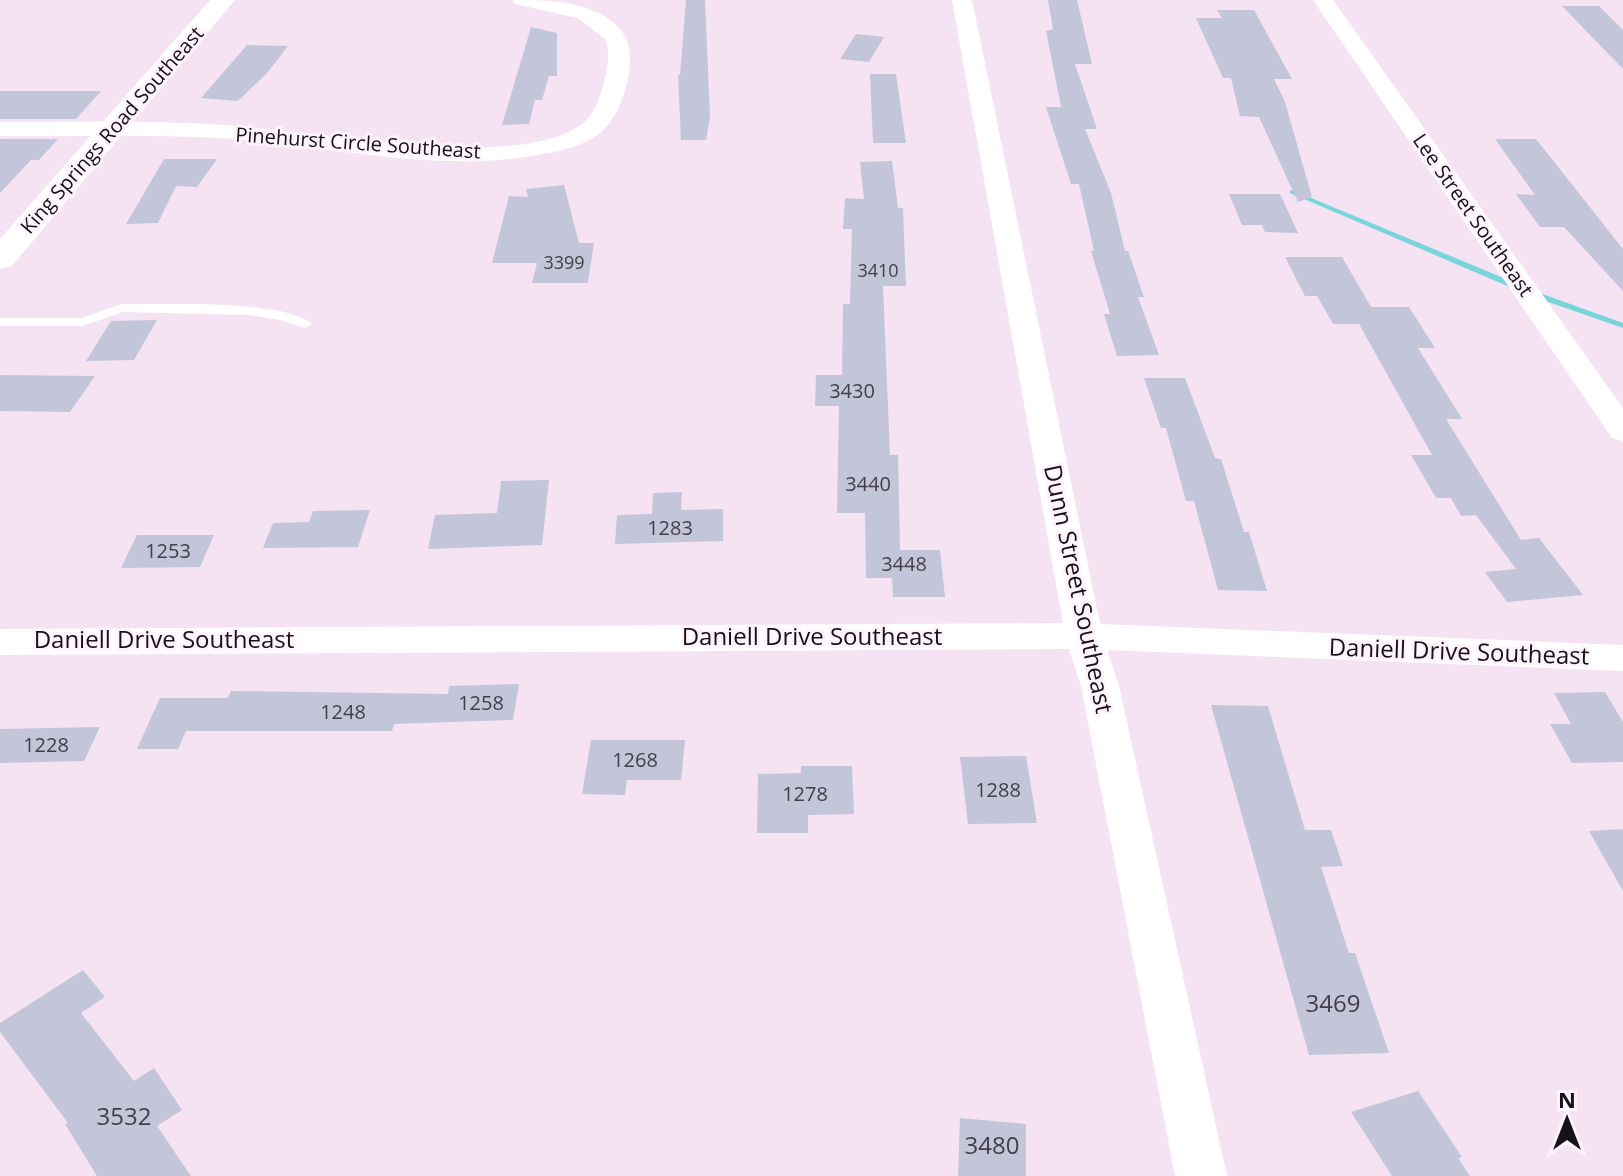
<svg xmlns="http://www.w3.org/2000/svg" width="1623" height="1176" font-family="'Open Sans',sans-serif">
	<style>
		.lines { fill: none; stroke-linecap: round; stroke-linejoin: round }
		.stream { fill: #7ad5db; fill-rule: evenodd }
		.building { fill: #c3c5d9 }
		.service { fill: #fff; fill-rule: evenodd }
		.minor { fill: #fff; fill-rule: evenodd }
		.tertiary { fill: #fff; fill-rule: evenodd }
		.labels { text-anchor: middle; stroke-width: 6; stroke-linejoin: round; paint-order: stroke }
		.far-number-label { font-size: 18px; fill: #423f48 }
		.far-street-label { font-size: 20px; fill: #171217; stroke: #fef3fd }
		.number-label { font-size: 20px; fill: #423f48 }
		.street-label { font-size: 24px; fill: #171217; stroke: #fef3fd }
		.near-number-label { font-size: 24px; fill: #423f48 }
	</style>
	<rect width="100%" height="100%" fill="#f5e3f4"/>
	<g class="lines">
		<g class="stream">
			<path d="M 1292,190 L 1518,284 L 1519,286 L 1515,288 L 1512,288 L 1290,193 L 1290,191 Z"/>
			<path d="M 1531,292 L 1537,292 L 1623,323 L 1623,328 L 1531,296 Z"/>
		</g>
	</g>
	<g class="building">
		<path d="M 686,0 L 705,0 L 710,117 L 706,140 L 681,140 L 678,75 L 680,75 Z"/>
		<path d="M 1048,0 L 1077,0 L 1092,64 L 1075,64 L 1097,129 L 1085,129 L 1111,193 L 1125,251 L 1128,251 L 1144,297 L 1138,297 L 1159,355 L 1117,356 L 1104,314 L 1110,314 L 1091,251 L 1094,251 L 1079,184 L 1071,184 L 1046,107 L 1061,107 L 1046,31 L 1053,29 Z"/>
		<path d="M 1562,6 L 1599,6 L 1623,30 L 1623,69 Z"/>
		<path d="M 1217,10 L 1254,10 L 1292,79 L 1274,79 L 1285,102 L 1312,197 L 1298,202 L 1259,117 L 1240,116 L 1231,78 L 1223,78 L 1196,18 L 1222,18 Z"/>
		<path d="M 531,27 L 557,33 L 557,76 L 549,76 L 542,100 L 535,100 L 529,124 L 502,125 Z"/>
		<path d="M 856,34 L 884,37 L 869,62 L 840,59 Z"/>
		<path d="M 247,45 L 288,46 L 268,72 L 238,101 L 201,98 Z"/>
		<path d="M 870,74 L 896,74 L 906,143 L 873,143 Z"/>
		<path d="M 0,91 L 101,91 L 76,119 L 0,119 Z"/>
		<path d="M 0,139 L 58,139 L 39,160 L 31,160 L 0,193 Z"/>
		<path d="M 1495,139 L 1536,139 L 1623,249 L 1623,291 L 1564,227 L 1540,227 L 1516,194 L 1535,195 Z"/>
		<path d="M 164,159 L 217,159 L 197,187 L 176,186 L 158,223 L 126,224 Z"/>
		<path d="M 892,161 L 898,208 L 903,208 L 906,286 L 883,286 L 890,455 L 898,455 L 900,550 L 940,550 L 945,597 L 893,597 L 892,578 L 866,578 L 865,513 L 837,513 L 839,406 L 815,406 L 816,375 L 842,375 L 843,304 L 850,304 L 852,229 L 843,229 L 845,198 L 864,199 L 860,162 Z"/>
		<path d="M 564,185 L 579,243 L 594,243 L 588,283 L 532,283 L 537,263 L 492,263 L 509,196 L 528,197 L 526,189 Z"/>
		<path d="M 1229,194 L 1280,194 L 1298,233 L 1265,232 L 1262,225 L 1242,225 Z"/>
		<path d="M 1285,257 L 1342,257 L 1371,307 L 1409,307 L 1435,348 L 1418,348 L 1462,419 L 1446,419 L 1521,540 L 1539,538 L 1583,595 L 1507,602 L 1485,572 L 1516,569 L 1476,515 L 1461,516 L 1451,498 L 1436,498 L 1411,455 L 1432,455 L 1359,324 L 1333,324 L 1317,296 L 1305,296 Z"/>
		<path d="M 157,320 L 134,360 L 86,361 L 111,321 Z"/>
		<path d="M 0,375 L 95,376 L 70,412 L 0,411 Z"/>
		<path d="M 1144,378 L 1185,378 L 1215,458 L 1221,459 L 1244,532 L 1249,532 L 1267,591 L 1218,590 L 1194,501 L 1186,501 L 1166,428 L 1161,428 Z"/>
		<path d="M 549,480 L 542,545 L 428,549 L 435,515 L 497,513 L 501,481 Z"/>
		<path d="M 682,492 L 681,510 L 723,509 L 723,541 L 615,544 L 617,515 L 652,514 L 653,493 Z"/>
		<path d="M 370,510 L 358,547 L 263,548 L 273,523 L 309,522 L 313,511 Z"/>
		<path d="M 137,535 L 214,535 L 200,567 L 121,568 Z"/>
		<path d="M 519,684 L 513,720 L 394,724 L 392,731 L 186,731 L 178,749 L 137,749 L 160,698 L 228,698 L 231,691 L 448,694 L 449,686 Z"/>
		<path d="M 1605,692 L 1623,722 L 1623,762 L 1572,763 L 1550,724 L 1571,724 L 1554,693 Z"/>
		<path d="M 1211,705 L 1268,706 L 1305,830 L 1331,830 L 1343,866 L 1321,867 L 1349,953 L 1355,953 L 1389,1053 L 1309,1055 Z"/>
		<path d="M 100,727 L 84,761 L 0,763 L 0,729 Z"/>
		<path d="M 591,740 L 685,740 L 681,780 L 627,780 L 625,795 L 582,794 Z"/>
		<path d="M 1026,756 L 1037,823 L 968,824 L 960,757 Z"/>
		<path d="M 801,766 L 852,766 L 854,814 L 808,815 L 808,833 L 757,833 L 758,774 L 801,773 Z"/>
		<path d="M 1623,829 L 1623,891 L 1589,831 Z"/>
		<path d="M 83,970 L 105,997 L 81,1013 L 134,1081 L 154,1068 L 182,1110 L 157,1126 L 191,1176 L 97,1176 L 65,1124 L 68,1123 L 0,1032 L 0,1023 Z"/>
		<path d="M 1418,1091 L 1462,1157 L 1458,1158 L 1470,1176 L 1392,1176 L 1351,1112 Z"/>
		<path d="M 960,1118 L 1026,1124 L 1026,1176 L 958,1176 Z"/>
	</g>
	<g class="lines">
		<path class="service" d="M 122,304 C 164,305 283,299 312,324 L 305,328 L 280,320 L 249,315 L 123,312 L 82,326 L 0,326 L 0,318 L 81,318 Z"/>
		<g class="minor">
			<path d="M 512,0 C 545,0 577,0 606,17 C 615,23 626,33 628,44 C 635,72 621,116 600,133 C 584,146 562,151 543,154 C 447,173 350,150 254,141 C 170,133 85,137 0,136 L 0,122 C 75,122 150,120 224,125 C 305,130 521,174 583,123 C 594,114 599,100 603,86 C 607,71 611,54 605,39 L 578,18 L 515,4 Z"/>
			<path d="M 952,0 L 972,0 L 1100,624 L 1623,645 L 1623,671 L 1107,650 L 1119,686 L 1227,1176 L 1175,1176 L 1081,686 L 1069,649 L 0,655 L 0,629 L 1063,623 Z"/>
			<path d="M 1313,0 L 1333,0 L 1623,408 L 1623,441 L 1612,438 Z"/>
		</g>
		<path class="tertiary" d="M 210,0 L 235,0 L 12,266 L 0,269 L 0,239 Z"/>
	</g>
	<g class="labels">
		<g class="far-number-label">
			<text x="564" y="269">3399</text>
			<text x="878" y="277">3410</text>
		</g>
		<g class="far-street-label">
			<text transform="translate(112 130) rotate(-49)" y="7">King Springs Road Southeast</text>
			<text transform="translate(358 143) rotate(4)" y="7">Pinehurst Circle Southeast</text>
			<text transform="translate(1473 215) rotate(55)" y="7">Lee Street Southeast</text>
		</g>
		<g class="number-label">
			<text x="852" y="398">3430</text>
			<text x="868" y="491">3440</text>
			<text x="670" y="535">1283</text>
			<text x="168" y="558">1253</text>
			<text x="904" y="571">3448</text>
			<text x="481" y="710">1258</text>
			<text x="343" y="719">1248</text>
			<text x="46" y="752">1228</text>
			<text x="635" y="767">1268</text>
			<text x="998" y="797">1288</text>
			<text x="805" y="801">1278</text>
		</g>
		<g class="street-label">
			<text transform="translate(1078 589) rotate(78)" y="8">Dunn Street Southeast</text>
			<text x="812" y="645">Daniell Drive Southeast</text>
			<text x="164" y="648">Daniell Drive Southeast</text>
			<text transform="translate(1459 652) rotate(2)" y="8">Daniell Drive Southeast</text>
		</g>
		<g class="near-number-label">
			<text x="1333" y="1012">3469</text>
			<text x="124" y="1125">3532</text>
			<text x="992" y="1154">3480</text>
		</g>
	</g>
	<g transform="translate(1567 1120)" stroke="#fef3fd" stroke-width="6" paint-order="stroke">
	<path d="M0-6L14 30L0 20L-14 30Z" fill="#171217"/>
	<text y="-12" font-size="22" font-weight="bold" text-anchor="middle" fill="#171217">N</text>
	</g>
</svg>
